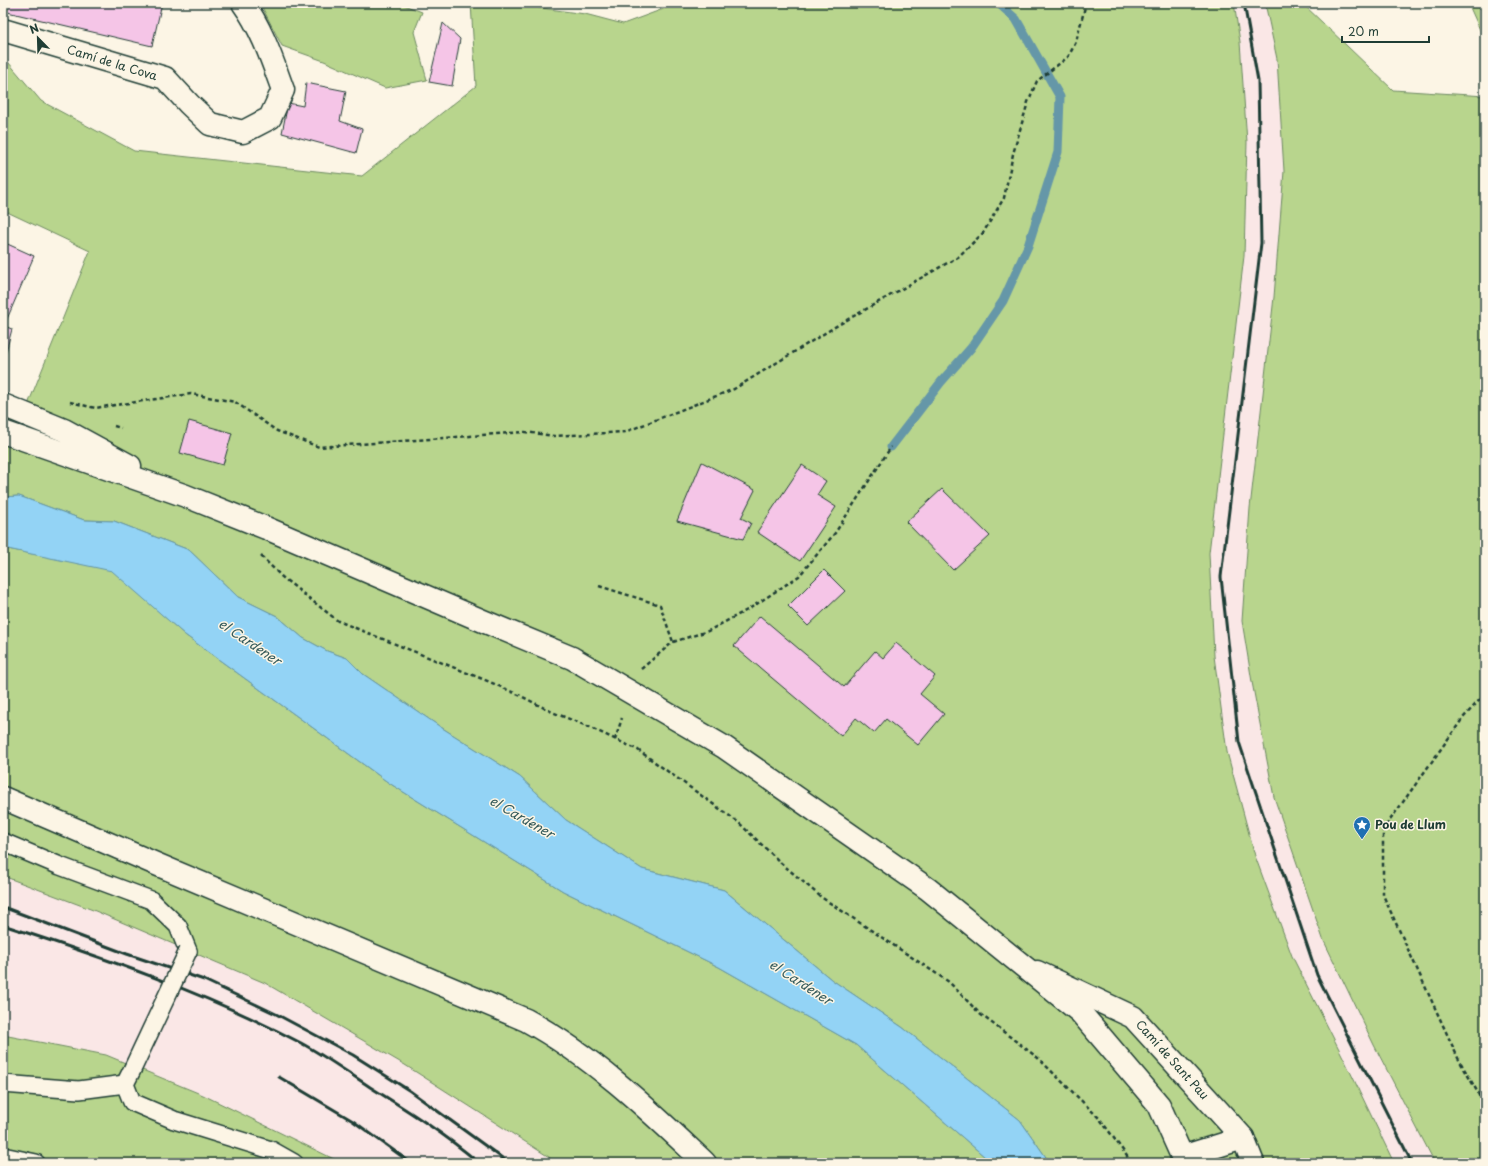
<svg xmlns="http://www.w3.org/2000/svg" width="1488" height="1166" font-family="'Playpen Sans',sans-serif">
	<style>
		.built { fill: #fae7e6 }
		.green { fill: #b8d58d; stroke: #6c8960 }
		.water { fill: #93d3f5; stroke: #6597a8 }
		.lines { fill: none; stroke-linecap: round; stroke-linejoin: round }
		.stream { stroke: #6597a8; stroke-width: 9 }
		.building { fill: #f5c5e7; stroke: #1f3d34 }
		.lane-casing { stroke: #1f3d34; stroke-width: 20 }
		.street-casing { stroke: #1f3d34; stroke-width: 25 }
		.secondary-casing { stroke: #1f3d34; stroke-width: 25 }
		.path { stroke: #1f3d34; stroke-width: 2.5; stroke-dasharray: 4 3; stroke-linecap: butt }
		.lane { stroke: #fcf5e5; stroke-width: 17 }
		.street { stroke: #fcf5e5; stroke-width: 22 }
		.secondary { stroke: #fcf5e5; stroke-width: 22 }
		.rail { stroke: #1f3d34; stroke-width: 3 }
		.lane-bridge-casing { stroke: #1f3d34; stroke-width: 20; stroke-linecap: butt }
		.lane-bridge { stroke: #fcf5e5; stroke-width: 17 }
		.labels { text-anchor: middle; stroke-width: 3; stroke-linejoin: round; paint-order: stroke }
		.street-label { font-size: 12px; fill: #1f3d34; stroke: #fcf5e5 }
		.poi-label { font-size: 12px; font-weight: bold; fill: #1f3d34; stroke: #fcf5e5; text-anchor: start }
		.water-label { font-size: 13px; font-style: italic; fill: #365b5b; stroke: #fcf5e5 }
	</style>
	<rect width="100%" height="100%" fill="#fcf5e5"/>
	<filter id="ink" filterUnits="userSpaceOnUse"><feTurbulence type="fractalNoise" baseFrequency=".025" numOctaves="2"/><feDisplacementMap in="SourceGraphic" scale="8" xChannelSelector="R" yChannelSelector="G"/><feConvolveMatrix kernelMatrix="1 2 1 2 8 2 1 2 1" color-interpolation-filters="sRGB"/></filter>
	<g filter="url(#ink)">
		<g class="built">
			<path d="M 1234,3 L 1265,3 L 1277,59 L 1284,171 L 1274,297 L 1250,508 L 1242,621 L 1252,682 L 1274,797 L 1374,1045 L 1435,1163 L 1394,1163 L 1345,1061 L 1292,956 L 1255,856 L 1227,752 L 1214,656 L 1209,553 L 1244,256 L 1247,142 L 1240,42 Z"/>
			<path d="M 3,876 L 93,910 L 265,983 L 405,1065 L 549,1157 L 555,1163 L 342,1163 L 203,1095 L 106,1055 L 3,1035 Z"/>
		</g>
		<g class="green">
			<path d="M 260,3 L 399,3 L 422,12 L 414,32 L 427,80 L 385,88 L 324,61 L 282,46 Z"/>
			<path d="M 471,3 L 505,3 L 585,14 L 623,24 L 666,8 L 672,3 L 1234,3 L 1240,42 L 1247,142 L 1244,256 L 1209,553 L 1214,656 L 1227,752 L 1255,856 L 1292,956 L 1345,1061 L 1394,1163 L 1050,1163 L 1020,1120 L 902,1027 L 832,980 L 724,890 L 642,869 L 566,820 L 520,777 L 439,726 L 363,674 L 347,658 L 327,651 L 303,638 L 277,616 L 238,597 L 189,550 L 114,521 L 84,520 L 19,496 L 3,497 L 3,400 L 27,407 L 90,251 L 3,210 L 3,56 L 41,101 L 134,151 L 362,176 L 476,86 Z"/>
			<path d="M 1265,3 L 1302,3 L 1393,90 L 1485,96 L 1485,1163 L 1435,1163 L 1374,1045 L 1323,939 L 1274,797 L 1252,682 L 1242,621 L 1250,508 L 1274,297 L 1284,171 L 1277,59 Z"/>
			<path d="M 1468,3 L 1485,3 L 1485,41 Z"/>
			<path d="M 3,548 L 112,570 L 185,635 L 389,783 L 563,891 L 719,967 L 856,1045 L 992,1163 L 555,1163 L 549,1157 L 405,1065 L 265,983 L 93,910 L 3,876 Z"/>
			<path d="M 3,1035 L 106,1055 L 203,1095 L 342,1163 L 3,1163 Z"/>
		</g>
		<path class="water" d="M 19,496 L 84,520 L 114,521 L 189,550 L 238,597 L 277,616 L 303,638 L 327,651 L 347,658 L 363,674 L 439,726 L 520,777 L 566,820 L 642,869 L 724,890 L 832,980 L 902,1027 L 1020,1120 L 1050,1163 L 992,1163 L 856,1045 L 719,967 L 563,891 L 389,783 L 185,635 L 112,571 L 3,548 L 3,497 Z"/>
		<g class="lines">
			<path class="stream" d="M 891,447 L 941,382 L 971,348 L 1003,301 L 1028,246 L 1058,152 L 1060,97 L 1016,19 L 998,3"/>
		</g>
		<g class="building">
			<path d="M 3,3 L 162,3 L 152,46 L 3,11 Z"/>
			<path d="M 443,23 L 460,39 L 452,86 L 429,82 Z"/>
			<path d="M 306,83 L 346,91 L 340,121 L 362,129 L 356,153 L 282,133 L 288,103 L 303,106 Z"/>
			<path d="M 3,242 L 34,256 L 4,326 L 12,329 L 3,363 Z"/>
			<path d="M 189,421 L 232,433 L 223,465 L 180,453 Z"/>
			<path d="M 702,462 L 755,490 L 741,518 L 751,523 L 743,539 L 677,521 Z"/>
			<path d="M 802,465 L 826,481 L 817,495 L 836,507 L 800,561 L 757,532 Z"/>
			<path d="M 942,489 L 990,536 L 953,570 L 906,522 Z"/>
			<path d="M 824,570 L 845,591 L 808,626 L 788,606 Z"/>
			<path d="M 760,616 L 844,687 L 875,651 L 883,658 L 896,643 L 935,676 L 920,694 L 944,714 L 918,745 L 886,719 L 874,733 L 856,718 L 841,736 L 734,646 Z"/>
		</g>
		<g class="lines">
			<defs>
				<g id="lane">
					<path d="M 3,842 L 60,866 L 151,900 L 178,926 L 188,951"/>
					<path d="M 132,1070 L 125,1084 L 132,1102 L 174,1120 L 271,1150 L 294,1163"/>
					<path d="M 3,1084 L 79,1090 L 125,1084"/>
					<path d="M 3,1156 L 36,1163"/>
				</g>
				<g id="street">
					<path d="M 3,30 L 165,78 L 189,104 L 210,124 L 243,132 L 270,118 L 283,90 C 272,60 262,29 243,3"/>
					<path d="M 1037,972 L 1133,1017 L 1243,1138 L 1253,1163"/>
					<path d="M 1182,1157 L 1243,1138"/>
				</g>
				<g id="secondary">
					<path d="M 3,405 L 64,430 L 130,466"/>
					<path d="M 3,432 L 186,496 L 266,528 L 483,621 L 572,658 L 724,747 L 928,889 L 1080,1012 L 1159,1105 L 1185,1163"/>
					<path d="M 3,798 L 156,864 L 526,1020 C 594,1057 649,1110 705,1163"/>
				</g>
			</defs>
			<use href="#lane" class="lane-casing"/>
			<use href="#street" class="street-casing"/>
			<use href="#secondary" class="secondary-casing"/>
			<g class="path">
				<path d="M 70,402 L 95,408 L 191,394 L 235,402 L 277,431 L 319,447 L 525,432 L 554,436 L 625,432 L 734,389 L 838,325 L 958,257 L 983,233 L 1004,198 L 1013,154 L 1028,102 L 1037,81 L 1068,57 L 1076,42 L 1086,3"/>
				<path d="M 114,426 L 121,428"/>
				<path d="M 261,556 L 282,577 L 338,621 L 490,682 L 521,696 L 552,712 L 587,726 L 638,750 L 738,822 L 781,863 L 821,897 L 949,982 L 980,1014 L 1038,1058 L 1100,1119 L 1132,1163"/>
				<path d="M 599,586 L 660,605 L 673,642"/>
				<path d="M 641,669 L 673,642 L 708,631 L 749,609 L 799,576 L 835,533 L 891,447"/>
				<path d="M 1485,694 L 1463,718 L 1383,830 L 1383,895 L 1458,1058 L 1478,1093 L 1485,1111"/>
				<path d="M 615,740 L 622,718"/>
				<path d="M 1478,1093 L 1485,1096"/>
				<path d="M 1137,1163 L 1156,1161"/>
			</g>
			<use href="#lane" class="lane"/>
			<use href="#street" class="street"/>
			<use href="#secondary" class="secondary"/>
			<g class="rail">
				<path d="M 1244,3 L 1258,81 L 1261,243 L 1221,577 L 1239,742 L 1317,975 L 1412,1163"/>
				<path d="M 3,907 L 127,954 L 204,980 L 276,1014 L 353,1055 L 410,1091 L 509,1163"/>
				<path d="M 3,925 C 105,958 206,993 301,1043 C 325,1056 347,1072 370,1087 C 407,1110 445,1134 479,1163"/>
				<path d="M 279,1077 L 353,1121 L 411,1163"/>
			</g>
			<defs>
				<path id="lane-bridge" d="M 132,1070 L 188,951"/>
			</defs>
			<use href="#lane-bridge" class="lane-bridge-casing"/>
			<use href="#lane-bridge" class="lane-bridge"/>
		</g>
	</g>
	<defs>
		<symbol id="sight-pin" viewBox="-11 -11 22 30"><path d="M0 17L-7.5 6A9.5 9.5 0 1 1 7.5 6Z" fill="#1f6fb2" stroke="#fcf5e5"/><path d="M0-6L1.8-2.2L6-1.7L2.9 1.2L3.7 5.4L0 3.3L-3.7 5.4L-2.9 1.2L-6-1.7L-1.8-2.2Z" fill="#fff"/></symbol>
	</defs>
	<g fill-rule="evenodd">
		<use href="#sight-pin" x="1352" y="815" width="20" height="27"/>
	</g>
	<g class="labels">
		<g class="street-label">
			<text transform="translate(112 63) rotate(17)" y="4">Camí de la Cova</text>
			<text transform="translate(1172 1060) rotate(48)" y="4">Camí de Sant Pau</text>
		</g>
		<g class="poi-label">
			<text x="1375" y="829">Pou de Llum</text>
		</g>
		<g class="water-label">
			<text transform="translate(250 642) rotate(34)" y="5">el Cardener</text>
			<text transform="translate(522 817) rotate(30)" y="5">el Cardener</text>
			<text transform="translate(801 982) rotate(33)" y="5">el Cardener</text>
		</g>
	</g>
	<rect width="1488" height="1166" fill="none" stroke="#fcf5e5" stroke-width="16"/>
	<rect x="8" y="8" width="1472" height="1150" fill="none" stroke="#1f3d34" stroke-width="1.5" filter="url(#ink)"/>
	<g transform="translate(38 38) rotate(337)" stroke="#fcf5e5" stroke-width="3" paint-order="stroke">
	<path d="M0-3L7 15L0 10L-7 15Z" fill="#1f3d34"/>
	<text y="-6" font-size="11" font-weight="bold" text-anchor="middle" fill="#1f3d34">N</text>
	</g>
	<path d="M1342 36v6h87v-6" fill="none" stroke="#1f3d34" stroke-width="2"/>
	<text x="1348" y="36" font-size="12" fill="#1f3d34" stroke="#fcf5e5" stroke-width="3" paint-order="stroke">20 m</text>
</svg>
